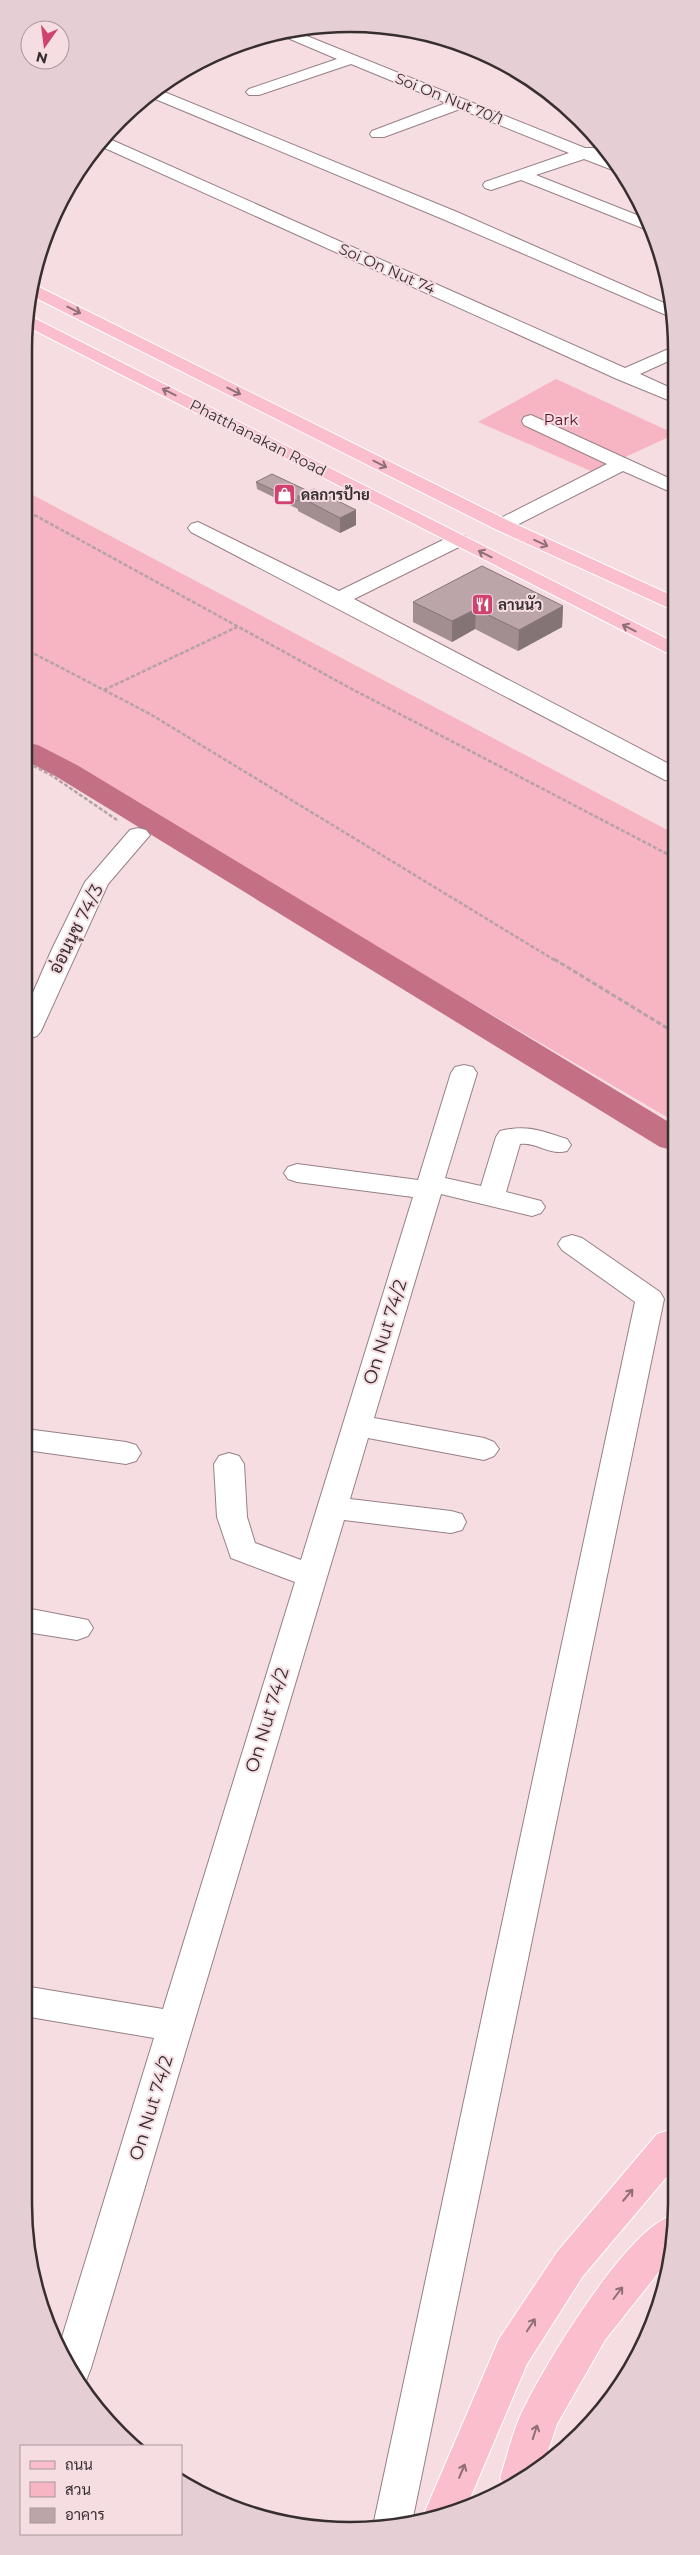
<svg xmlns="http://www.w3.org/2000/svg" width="700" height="2555" font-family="Montserrat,Sarabun,sans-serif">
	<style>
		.green { fill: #f7b4c2 }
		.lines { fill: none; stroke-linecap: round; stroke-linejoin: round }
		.canal { fill: #c47084; fill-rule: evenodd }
		.minor-casing { stroke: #978185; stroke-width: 2 }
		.major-casing { stroke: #fff; stroke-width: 2 }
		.path-far1 { stroke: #b5a2a6; stroke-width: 2.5; stroke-dasharray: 4 2; stroke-linecap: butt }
		.path { stroke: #b5a2a6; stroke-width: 3; stroke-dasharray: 5 2.5; stroke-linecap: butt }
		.minor { fill: #fff; fill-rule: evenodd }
		.major { fill: #fabecc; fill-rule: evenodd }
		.wall { fill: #a28e91 }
		.shaded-wall { fill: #847476 }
		.building { fill: #bca5a9; stroke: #847476 }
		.oneway { stroke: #8f6f76 }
		.labels { text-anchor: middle; stroke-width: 4; stroke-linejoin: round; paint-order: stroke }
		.far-street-label { font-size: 15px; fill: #372e30; stroke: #f5dde2 }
		.far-park-label { font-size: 15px; fill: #5b0d29; stroke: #f5dde2 }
		.far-poi-label { font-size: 15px; font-weight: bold; fill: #372e30; stroke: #f5dde2; text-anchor: start }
		.street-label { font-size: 18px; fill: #372e30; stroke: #f5dde2 }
		.rim { fill: none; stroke: #372e30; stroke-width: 2.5 }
	</style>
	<rect width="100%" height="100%" fill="#f5dde2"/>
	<g class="green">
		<path d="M 556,379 L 673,433 L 673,435 L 593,472 L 478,422 Z"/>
		<path d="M 29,493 L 673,833 L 672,1120 L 28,743 Z"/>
	</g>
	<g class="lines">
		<path class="canal" d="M 28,743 L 38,745 L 77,765 L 672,1124 L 672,1150 L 660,1147 L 57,777 L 28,762 Z"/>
		<defs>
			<g id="minor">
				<path d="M 292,30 L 585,148 L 597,148 L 598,153 L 611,158 L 619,170 L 610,169 L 584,159 L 536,175 L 647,219 L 650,231 L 521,180 L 491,190 L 485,188 L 483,185 L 485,182 L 569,153 L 460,109 L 384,137 L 372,137 L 370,134 L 372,131 L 446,103 L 351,64 L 259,95 L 249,95 L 246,92 L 249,89 L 337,59 L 276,33 Z"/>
				<path d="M 157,89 L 457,212 L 673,307 L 673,318 L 445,220 L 148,96 Z"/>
				<path d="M 105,137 L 625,368 L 673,347 L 673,359 L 640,374 L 673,389 L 673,402 L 617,379 L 98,145 Z"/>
				<path d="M 531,415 L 673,480 L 673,493 L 623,471 L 509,529 L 495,529 L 492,525 L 495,521 L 607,464 L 524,425 L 522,421 L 524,417 Z"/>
				<path d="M 198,522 L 339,591 L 451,536 L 465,536 L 468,540 L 465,544 L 354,599 L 673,766 L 673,782 L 665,780 L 191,532 L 188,528 L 191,524 Z"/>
				<path d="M 138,828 L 146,830 L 150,835 L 108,884 L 41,1031 L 37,1036 L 28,1039 L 28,1004 L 52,949 L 85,882 L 130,830 Z"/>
				<path d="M 464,1065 L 473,1067 L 477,1073 L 445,1178 L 481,1186 L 496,1137 L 500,1131 C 527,1124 542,1131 567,1139 L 571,1145 L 567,1151 C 550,1156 537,1142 520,1144 L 506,1192 L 541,1201 L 545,1207 L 541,1213 L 532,1216 L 441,1194 L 374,1418 L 484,1438 L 494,1442 L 499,1449 L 494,1456 L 484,1460 L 368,1438 L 350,1499 L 451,1511 L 462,1514 L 466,1522 L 462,1530 L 451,1533 L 344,1520 L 91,2368 L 86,2381 L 81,2383 L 59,2347 L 154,2038 L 24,2016 L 24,1986 L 163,2009 L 295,1582 L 231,1558 L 217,1517 L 214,1464 L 219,1456 L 229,1453 L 239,1456 L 244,1464 L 247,1517 L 255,1543 L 301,1560 L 413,1197 L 297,1182 L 288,1179 L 284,1173 L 288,1167 L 297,1164 L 418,1180 L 451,1073 L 455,1067 Z"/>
				<path d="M 572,1235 L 582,1238 L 660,1292 L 664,1299 L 412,2522 L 373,2526 L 635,1302 L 562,1250 L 558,1244 L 562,1238 Z"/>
				<path d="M 26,1429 L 126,1442 L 136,1445 L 141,1453 L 136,1461 L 126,1464 L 26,1450 Z"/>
				<path d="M 26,1608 L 88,1620 L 93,1628 L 88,1636 L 77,1640 L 26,1632 Z"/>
			</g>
			<g id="major">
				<path d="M 31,283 L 509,521 L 673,596 L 673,610 L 495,529 L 30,295 Z"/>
				<path d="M 30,316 L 673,642 L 673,656 L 30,328 Z"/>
				<path d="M 670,2130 L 670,2173 L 583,2276 L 527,2364 L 468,2503 L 435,2520 L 425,2521 L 423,2516 L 499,2339 L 557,2252 L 657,2134 Z"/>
				<path d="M 670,2216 L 670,2258 L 605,2340 L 557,2424 L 543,2466 L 504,2486 L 500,2478 C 508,2453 514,2425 527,2402 C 550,2357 625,2233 670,2216 Z"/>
			</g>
		</defs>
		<use href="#minor" class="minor-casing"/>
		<use href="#major" class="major-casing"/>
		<g class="path-far1">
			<path d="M 29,512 L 350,688 L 673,857"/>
			<path d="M 29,651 L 150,714 L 556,961"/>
			<path d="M 104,690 L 237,627"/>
			<path d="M 28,763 L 51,775 L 117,820"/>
		</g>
		<path class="path" d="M 554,959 L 672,1031"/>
		<use href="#minor" class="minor"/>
		<use href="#major" class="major"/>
	</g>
	<g class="wall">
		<path d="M 256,482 L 308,491 L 356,510 L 356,525 L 340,533 L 298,511 L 298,509 L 257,489 Z"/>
		<path d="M 413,602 L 563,606 L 562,627 L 518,651 L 475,629 L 452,642 L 413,622 Z"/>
	</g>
	<g class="shaded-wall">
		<path d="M 356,510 L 356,525 L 340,533 L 340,518 Z"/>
		<path d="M 563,606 L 562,627 L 518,651 L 519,630 Z"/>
		<path d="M 476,609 L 475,629 L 452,642 L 452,621 Z"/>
	</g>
	<g class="building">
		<path d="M 272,474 L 308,491 L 298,496 L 298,501 L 256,482 Z"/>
		<path d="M 314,489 L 356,510 L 340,518 L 298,496 Z"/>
		<path d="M 482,566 L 563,606 L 519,630 L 476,609 L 452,621 L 413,602 Z"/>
	</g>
	<defs><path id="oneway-shaft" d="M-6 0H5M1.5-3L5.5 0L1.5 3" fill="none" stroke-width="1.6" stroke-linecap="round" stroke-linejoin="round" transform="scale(1.25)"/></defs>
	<g class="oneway">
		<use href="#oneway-shaft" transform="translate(74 310) rotate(27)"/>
		<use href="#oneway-shaft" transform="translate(234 391) rotate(27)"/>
		<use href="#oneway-shaft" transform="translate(169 392) rotate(-153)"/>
		<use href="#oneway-shaft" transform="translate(380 464) rotate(27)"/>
		<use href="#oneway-shaft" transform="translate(541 543) rotate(25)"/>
		<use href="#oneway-shaft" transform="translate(485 554) rotate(-153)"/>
		<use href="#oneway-shaft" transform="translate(629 628) rotate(-153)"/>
		<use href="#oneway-shaft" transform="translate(628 2195) rotate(-50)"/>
		<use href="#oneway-shaft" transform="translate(618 2293) rotate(-53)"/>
		<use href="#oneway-shaft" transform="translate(531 2325) rotate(-57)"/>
		<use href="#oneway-shaft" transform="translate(535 2432) rotate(-72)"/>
		<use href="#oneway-shaft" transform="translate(462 2471) rotate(-67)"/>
	</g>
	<defs>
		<symbol id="shop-square" viewBox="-11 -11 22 22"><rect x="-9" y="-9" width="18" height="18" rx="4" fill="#d04270" stroke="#f5dde2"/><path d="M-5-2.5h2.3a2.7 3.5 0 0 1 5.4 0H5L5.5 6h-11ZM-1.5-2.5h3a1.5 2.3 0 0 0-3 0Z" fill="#fff"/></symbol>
		<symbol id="restaurant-square" viewBox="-11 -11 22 22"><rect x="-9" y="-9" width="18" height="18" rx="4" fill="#d04270" stroke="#f5dde2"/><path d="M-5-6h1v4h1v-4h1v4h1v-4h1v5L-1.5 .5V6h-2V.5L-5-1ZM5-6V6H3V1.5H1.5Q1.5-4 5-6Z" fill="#fff"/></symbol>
	</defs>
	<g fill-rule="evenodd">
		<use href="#shop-square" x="272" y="482" width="25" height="25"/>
		<use href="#restaurant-square" x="470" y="592" width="25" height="25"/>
	</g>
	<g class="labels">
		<g class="far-street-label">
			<text transform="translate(449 99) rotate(22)" y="5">Soi On Nut 70/1</text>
			<text transform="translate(387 269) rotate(24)" y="5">Soi On Nut 74</text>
			<text transform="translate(258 438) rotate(27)" y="5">Phatthanakan Road</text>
		</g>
		<g class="far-park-label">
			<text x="561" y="425">Park</text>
		</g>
		<g class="far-poi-label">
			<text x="301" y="500">ดลการป้าย</text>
			<text x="498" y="610">ลานนัว</text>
		</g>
		<g class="street-label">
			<text transform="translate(76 929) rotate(-63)" y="6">อ่อนนุช 74/3</text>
			<text transform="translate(385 1332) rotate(-73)" y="6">On Nut 74/2</text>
			<text transform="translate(267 1720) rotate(-73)" y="6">On Nut 74/2</text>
			<text transform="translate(151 2108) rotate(-73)" y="6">On Nut 74/2</text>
		</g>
	</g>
	<path d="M0 0H700V2555H0ZM350 32H350A318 318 0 0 1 668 350V2204A318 318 0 0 1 350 2522H350A318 318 0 0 1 32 2204V350A318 318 0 0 1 350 32Z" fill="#e6cfd4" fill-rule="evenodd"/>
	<path class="rim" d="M350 32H350A318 318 0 0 1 668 350V2204A318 318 0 0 1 350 2522H350A318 318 0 0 1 32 2204V350A318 318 0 0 1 350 32Z"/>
	<rect x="20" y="2445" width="162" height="90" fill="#f5dde2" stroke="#a9979b"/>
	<rect x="30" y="2461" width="25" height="8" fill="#fabecc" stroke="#a9979b"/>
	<text x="65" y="2470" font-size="15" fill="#372e30">ถนน</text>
	<rect x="30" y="2482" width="25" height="15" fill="#f7b4c2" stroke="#a9979b"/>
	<text x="65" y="2495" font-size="15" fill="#372e30">สวน</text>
	<rect x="30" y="2508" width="25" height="15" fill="#bca5a9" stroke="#a9979b"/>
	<text x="65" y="2520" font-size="15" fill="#372e30">อาคาร</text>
	<g transform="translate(45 45) rotate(194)"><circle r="24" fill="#f5dde2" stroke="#a9979b"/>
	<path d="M0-4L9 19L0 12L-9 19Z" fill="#d04270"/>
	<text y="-8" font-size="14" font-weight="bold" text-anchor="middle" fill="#372e30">N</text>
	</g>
</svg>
